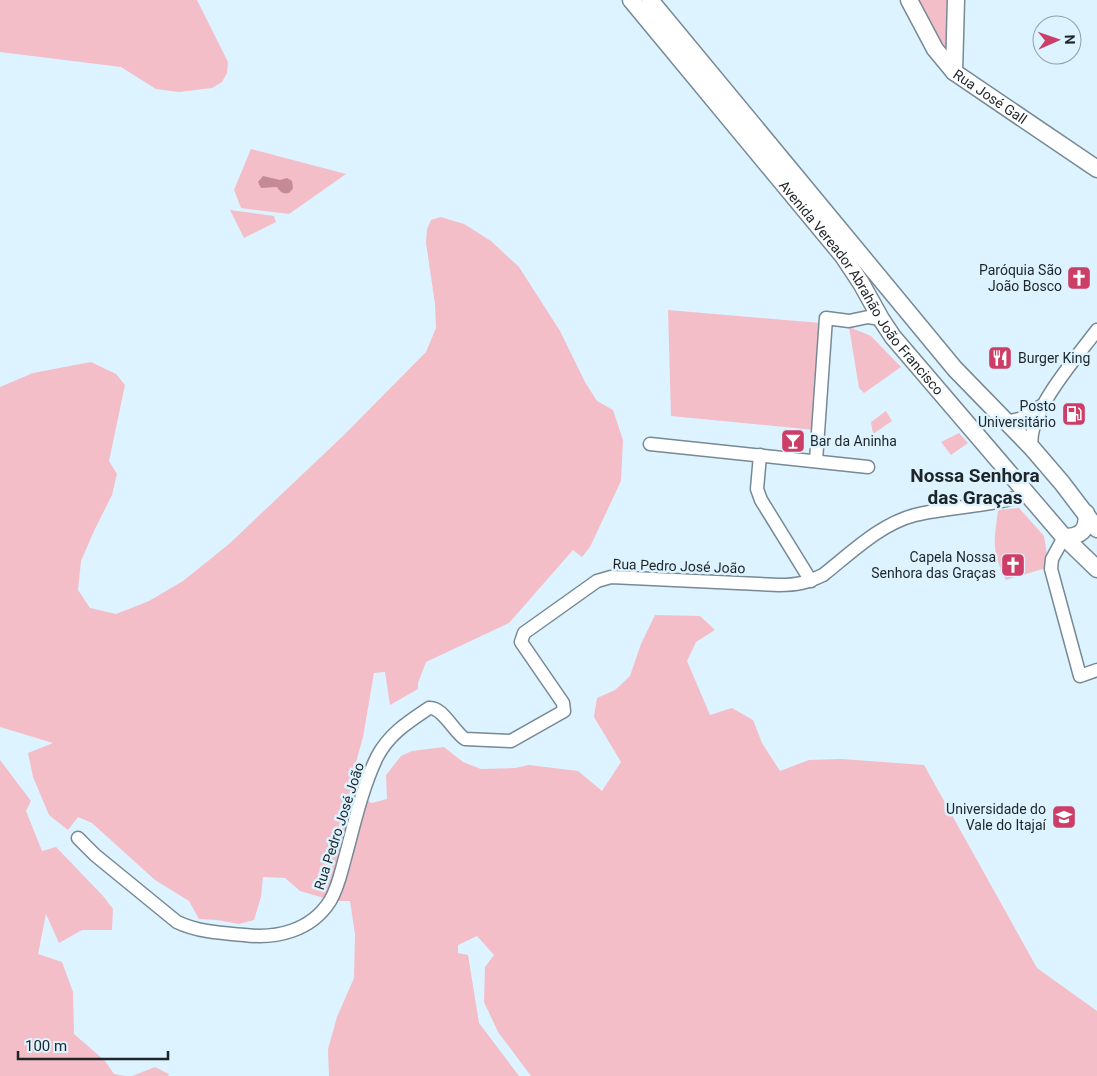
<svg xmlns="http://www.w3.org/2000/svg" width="1097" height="1076" font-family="Roboto,sans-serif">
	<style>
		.green { fill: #f4bec8 }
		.water { fill: #c48b95 }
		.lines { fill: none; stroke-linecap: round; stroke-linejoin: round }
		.minor-casing { stroke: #768995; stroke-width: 15 }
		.major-casing { stroke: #768995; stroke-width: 19 }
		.minor { stroke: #fff; stroke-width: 12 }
		.major { stroke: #fff; stroke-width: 16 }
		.labels { text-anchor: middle; stroke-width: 5; stroke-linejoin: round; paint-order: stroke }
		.street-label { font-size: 14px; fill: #1d2529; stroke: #ddf3ff }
		.poi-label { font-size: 14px; fill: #1d2529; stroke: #ddf3ff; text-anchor: end }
		.district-label { font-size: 19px; font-weight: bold; fill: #1d2529; stroke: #ddf3ff }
	</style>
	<rect width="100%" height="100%" fill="#ddf3ff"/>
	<g class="green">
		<path d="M 0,0 L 197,0 L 228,62 L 227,73 L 222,82 L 212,88 L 179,92 L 156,89 L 121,67 L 0,52 Z"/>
		<path d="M 919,0 L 952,0 L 947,49 L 937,35 Z"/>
		<path d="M 251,149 L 346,174 L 289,214 L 241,208 L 234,190 Z"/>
		<path d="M 230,210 L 274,216 L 276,222 L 244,238 Z"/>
		<path d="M 441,217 L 464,224 L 491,241 L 519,267 L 560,331 L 585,382 L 597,401 L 613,410 L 623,440 L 621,481 L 590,547 L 582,557 L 573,550 L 509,623 L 426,662 L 418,683 L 418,689 L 390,705 L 385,672 L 374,673 L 363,737 L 356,762 L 357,795 L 372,803 L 387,799 L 386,775 L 401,756 L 412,751 L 444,747 L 463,762 L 481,769 L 515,768 L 529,765 L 578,771 L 602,791 L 621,762 L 594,717 L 597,698 L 615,690 L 630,676 L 641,644 L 655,615 L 700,616 L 715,630 L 696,642 L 687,661 L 710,715 L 732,708 L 753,720 L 762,743 L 780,771 L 809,760 L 841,759 L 924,765 L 1037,968 L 1097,1011 L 1097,1076 L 531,1076 L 498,1032 L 484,1002 L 485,967 L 494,955 L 477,936 L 458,945 L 458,953 L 468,955 L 479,1023 L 519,1076 L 329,1076 L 328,1049 L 337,1017 L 354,978 L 355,934 L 350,901 L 334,901 L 300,891 L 285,878 L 263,877 L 261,897 L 254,920 L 239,924 L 217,920 L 199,919 L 189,901 L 155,880 L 92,823 L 78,817 L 68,830 L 49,815 L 33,777 L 28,753 L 53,743 L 0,727 L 0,387 L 33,373 L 91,362 L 116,374 L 125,385 L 109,461 L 117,474 L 112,495 L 94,531 L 81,561 L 78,590 L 90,608 L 116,614 L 149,601 L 183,581 L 229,544 L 344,435 L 426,352 L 436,328 L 435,304 L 426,243 L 427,229 L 431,220 Z"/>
		<path d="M 668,310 L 821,323 L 815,430 L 671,416 Z"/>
		<path d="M 849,327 L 871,336 L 901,367 L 864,393 L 859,388 Z"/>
		<path d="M 886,411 L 892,421 L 873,434 L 871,422 Z"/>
		<path d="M 959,433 L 968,443 L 951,455 L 941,442 Z"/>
		<path d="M 1019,508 L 1044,536 L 1049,567 L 1006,580 C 991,550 994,543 998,510 Z"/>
		<path d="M 0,760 L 31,801 L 26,811 L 42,851 L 56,847 L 104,897 L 113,909 L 112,930 L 82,930 L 59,943 L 46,914 L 38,954 L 62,962 L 73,992 L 74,1034 L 105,1061 L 114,1074 L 126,1076 L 0,1076 Z"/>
		<path d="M 155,1067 L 169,1074 L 168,1076 L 132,1076 Z"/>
	</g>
	<path class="water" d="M 263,176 L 280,180 L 287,178 L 292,181 L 293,188 C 289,196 281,195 277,187 L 261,188 L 258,182 Z"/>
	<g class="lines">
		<defs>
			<g id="minor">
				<path d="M 1006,422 L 1023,418 L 1041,406"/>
				<path d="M 650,444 L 868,467"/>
				<path d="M 1032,448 C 1025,415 1077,357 1097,330"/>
				<path d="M 760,455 L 757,489 L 761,500 L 811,581"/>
				<path d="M 816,461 L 826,318 L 849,321 L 868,317 L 881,319"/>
				<path d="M 1064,537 L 1052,559 L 1051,569 L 1080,676 L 1097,670"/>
				<path d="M 78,838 L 95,855 L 177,922 C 198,932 221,933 244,935 C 276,939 311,931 330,901 C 338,888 341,872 345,858 C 354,825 362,788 377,757 C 389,734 408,722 429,708 C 442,706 454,732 465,739 L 511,741 L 564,711 L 563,703 L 521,642 L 524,633 L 597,581 L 611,577 L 779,585 C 797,585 806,583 823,575 C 851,553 880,524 915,515 C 951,506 992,507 1027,494"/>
			</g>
			<g id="major">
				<path id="s1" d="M 631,0 L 843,256 L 861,283 L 881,319 L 893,337 L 1064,537 L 1097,569"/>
				<path d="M 650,0 L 955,369 L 1032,448 L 1062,483 L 1097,529"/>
				<path id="s2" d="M 909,0 L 935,49 L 954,72 L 1097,169"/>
				<path d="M 954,72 L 956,0"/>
				<path d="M 1064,537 C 1080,537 1089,530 1086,513"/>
			</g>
		</defs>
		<use href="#minor" class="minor-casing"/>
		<use href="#major" class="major-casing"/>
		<use href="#minor" class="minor"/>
		<use href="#major" class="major"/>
	</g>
	<defs>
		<symbol id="church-square" viewBox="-11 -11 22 22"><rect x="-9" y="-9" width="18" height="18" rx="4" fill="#cc3e68" stroke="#ddf3ff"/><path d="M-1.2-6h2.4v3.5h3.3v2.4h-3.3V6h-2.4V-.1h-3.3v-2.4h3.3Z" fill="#fff"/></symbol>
		<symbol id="restaurant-square" viewBox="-11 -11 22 22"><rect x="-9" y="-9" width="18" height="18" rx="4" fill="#cc3e68" stroke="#ddf3ff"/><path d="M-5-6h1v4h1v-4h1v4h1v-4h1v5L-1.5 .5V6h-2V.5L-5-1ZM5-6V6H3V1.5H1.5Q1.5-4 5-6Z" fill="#fff"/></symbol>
		<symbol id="fuel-square" viewBox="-11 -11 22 22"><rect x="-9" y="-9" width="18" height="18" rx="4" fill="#cc3e68" stroke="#ddf3ff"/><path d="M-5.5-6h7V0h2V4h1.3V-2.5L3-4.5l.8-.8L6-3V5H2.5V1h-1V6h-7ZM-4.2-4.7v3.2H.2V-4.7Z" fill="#fff"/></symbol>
		<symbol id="bar-square" viewBox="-11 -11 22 22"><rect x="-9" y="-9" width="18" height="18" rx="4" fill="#cc3e68" stroke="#ddf3ff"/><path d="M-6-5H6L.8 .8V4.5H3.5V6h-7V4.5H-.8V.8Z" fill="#fff"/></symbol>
		<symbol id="university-square" viewBox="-11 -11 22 22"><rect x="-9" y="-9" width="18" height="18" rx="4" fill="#cc3e68" stroke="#ddf3ff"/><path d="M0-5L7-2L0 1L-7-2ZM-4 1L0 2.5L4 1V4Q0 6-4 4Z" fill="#fff"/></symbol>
	</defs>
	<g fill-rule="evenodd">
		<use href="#church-square" x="1065" y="264" width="28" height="28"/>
		<use href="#restaurant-square" x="986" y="344" width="28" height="28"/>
		<use href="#fuel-square" x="1060" y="400" width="28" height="28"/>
		<use href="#bar-square" x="779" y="427" width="28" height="28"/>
		<use href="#church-square" x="999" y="551" width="28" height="28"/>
		<use href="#university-square" x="1050" y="803" width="28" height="28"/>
	</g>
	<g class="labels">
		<g class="street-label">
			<text dy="5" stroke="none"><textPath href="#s2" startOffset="129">Rua José Gall</textPath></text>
			<text dy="5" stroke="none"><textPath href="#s1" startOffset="369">Avenida Vereador Abrahão João Francisco</textPath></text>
			<text transform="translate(679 566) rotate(2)" y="5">Rua Pedro José João</text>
			<text transform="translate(339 826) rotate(-72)" y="5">Rua Pedro José João</text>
		</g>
		<g class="poi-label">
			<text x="1062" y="275">Paróquia São<tspan x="1062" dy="16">João Bosco</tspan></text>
			<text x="1018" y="363" text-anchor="start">Burger King</text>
			<text x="1056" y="411">Posto<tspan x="1056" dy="16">Universitário</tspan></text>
			<text x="810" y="446" text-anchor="start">Bar da Aninha</text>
			<text x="996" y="562">Capela Nossa<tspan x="996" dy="16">Senhora das Graças</tspan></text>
			<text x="1046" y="814">Universidade do<tspan x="1046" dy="16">Vale do Itajaí</tspan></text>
		</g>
		<g class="district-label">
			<text x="975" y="482">Nossa Senhora<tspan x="975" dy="22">das Graças</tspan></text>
		</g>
	</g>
	<g transform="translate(1057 40) rotate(88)"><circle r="24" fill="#ddf3ff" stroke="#90a1a9"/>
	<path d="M0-4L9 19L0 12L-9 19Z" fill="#cc3e68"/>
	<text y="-8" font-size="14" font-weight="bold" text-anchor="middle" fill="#1d2529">N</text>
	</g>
	<path d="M18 1051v8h150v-8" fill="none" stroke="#1d2529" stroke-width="2.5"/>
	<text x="25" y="1051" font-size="15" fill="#1d2529" stroke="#ddf3ff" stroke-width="4" paint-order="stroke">100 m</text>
</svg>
